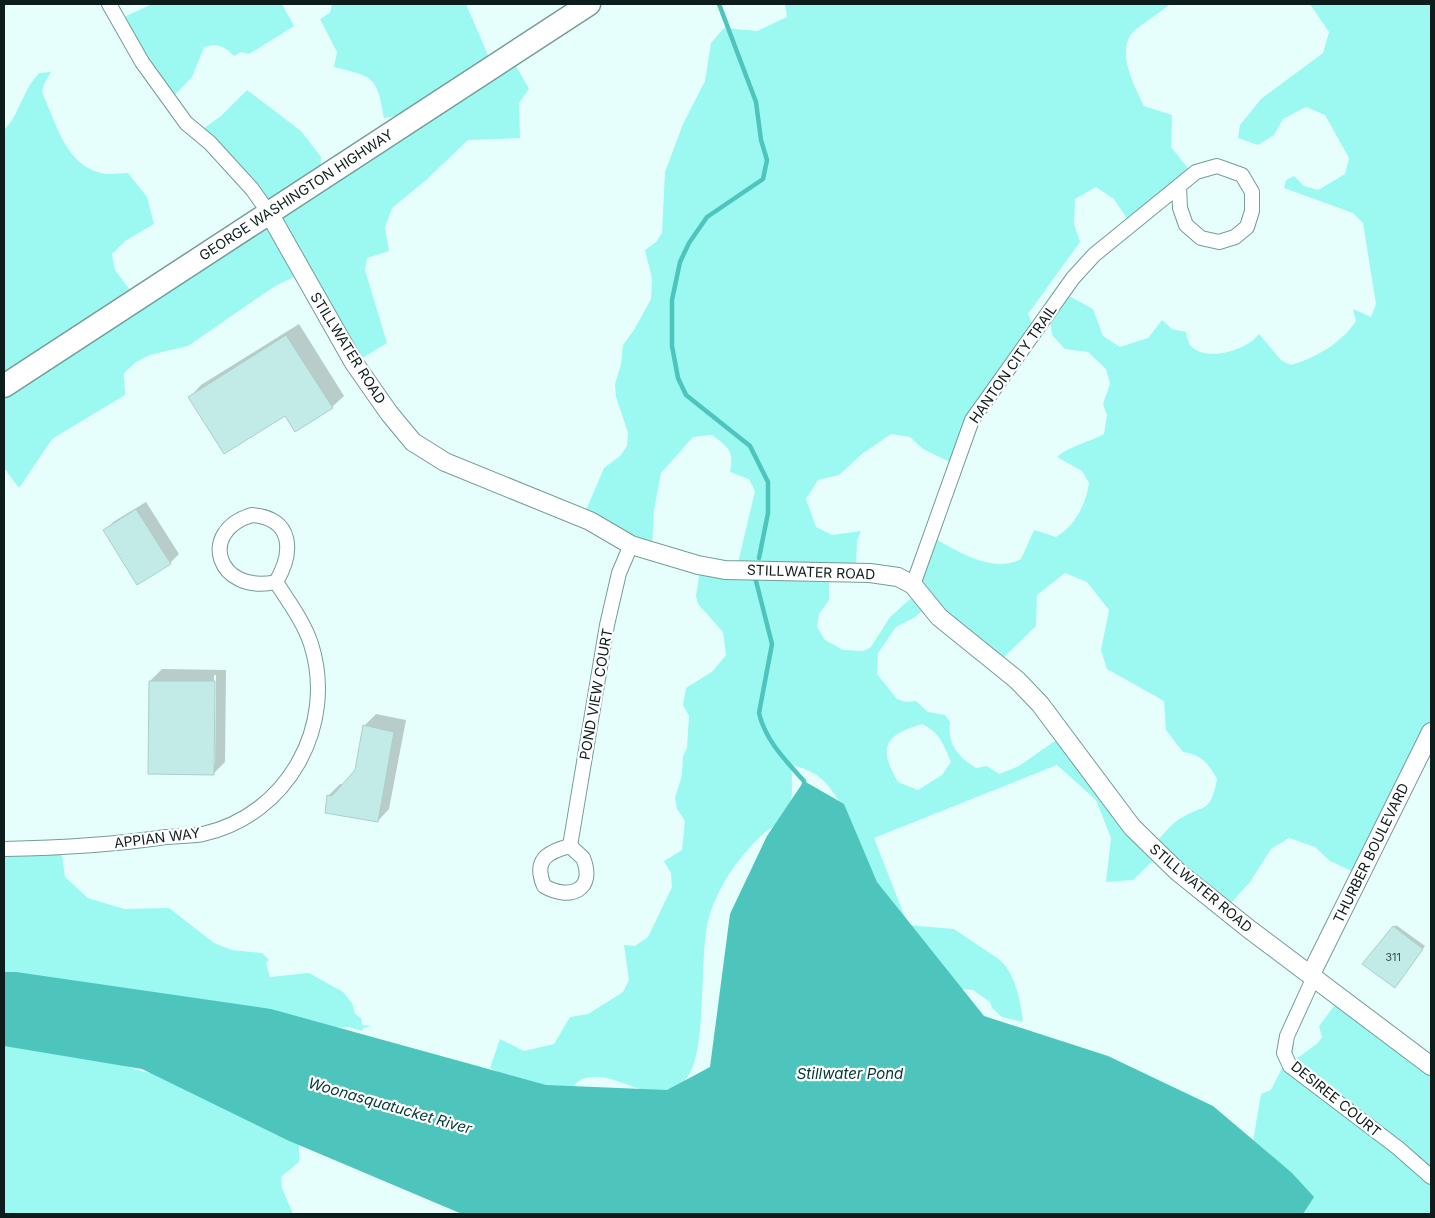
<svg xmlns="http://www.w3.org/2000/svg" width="1435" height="1218" font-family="Inter,sans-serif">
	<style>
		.green { fill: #9bf9f1; fill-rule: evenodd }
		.water { fill: #4dc5bd }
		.shadow { fill: #0003; fill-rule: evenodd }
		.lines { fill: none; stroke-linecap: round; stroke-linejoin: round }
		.stream { stroke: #4dc5bd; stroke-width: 4.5 }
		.building { fill: #c2ebe7; stroke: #a8d0cc }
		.minor-casing { stroke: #759c98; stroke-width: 16 }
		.tertiary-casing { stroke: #759c98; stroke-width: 20 }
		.primary-casing { stroke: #759c98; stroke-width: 25 }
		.minor { stroke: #fff; stroke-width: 14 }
		.tertiary { stroke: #fff; stroke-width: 18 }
		.primary { stroke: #fff; stroke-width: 22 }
		.labels { text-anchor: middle; stroke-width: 4.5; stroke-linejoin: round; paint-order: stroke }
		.number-label { font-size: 11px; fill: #3a504e }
		.street-label { font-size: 14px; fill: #0d1d1b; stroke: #fff }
		.water-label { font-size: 15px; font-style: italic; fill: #003935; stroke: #fff }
	</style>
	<rect width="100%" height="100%" fill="#e6fffc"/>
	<g class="green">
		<path d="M 152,4 L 282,4 L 294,26 L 249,54 L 241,52 L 234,56 C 224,46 218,43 204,47 L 192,77 L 167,103 L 118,20 Z"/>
		<path d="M 332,4 L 466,4 L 488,55 L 486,57 L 493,63 L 511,57 L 529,89 L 519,103 L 520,138 L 468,140 L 425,181 L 392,208 L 385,227 L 389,251 L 367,258 L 365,270 L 387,343 L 356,362 L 302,273 L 275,286 L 188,346 L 150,355 L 136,362 L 124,373 L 125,395 L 52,439 L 19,488 L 4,468 L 4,130 C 19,116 22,91 39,73 L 51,72 L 44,84 L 42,92 C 55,120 65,165 101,173 C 109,175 120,173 128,173 L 147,197 L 154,224 L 125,241 L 112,254 L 115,270 L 136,298 L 267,214 L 193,136 L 221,116 L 247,90 L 301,131 L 321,157 L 320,181 L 425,111 L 384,118 C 377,76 374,77 334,67 L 337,52 L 320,19 L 330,13 Z"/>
		<path d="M 785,4 L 1170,4 C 1161,13 1135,27 1130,36 C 1118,55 1135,88 1144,106 L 1172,115 L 1171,147 L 1194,176 L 1130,223 L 1114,199 L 1096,187 L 1075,199 L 1074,224 L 1080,242 L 1028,314 L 1035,330 L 952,463 L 923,449 L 910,437 L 891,434 L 862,454 L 839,475 L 818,480 L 806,499 L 816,527 L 832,535 L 861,531 L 857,540 L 856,569 L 829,570 L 829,600 L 819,614 L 817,627 L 825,640 L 843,650 L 863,651 L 871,647 L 890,617 L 918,592 L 932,537 C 957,551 992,574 1021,559 L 1034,530 L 1056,537 C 1075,526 1086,504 1089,483 L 1082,471 L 1057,457 C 1071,445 1088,443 1104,434 L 1107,415 L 1103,404 L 1110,384 L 1106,369 L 1088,352 L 1065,349 L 1052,335 L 1049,309 L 1062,292 L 1093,309 L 1103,336 L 1120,347 L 1148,338 L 1162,320 L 1172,329 L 1186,332 C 1187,337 1188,343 1192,347 C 1208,362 1247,350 1259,334 L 1282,361 L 1291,365 C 1316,358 1341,343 1356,321 L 1353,309 L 1371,317 L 1376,304 L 1363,223 L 1353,213 L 1284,188 L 1286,180 L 1294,176 L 1304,186 L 1318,190 L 1345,174 L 1349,158 L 1325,115 L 1306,107 L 1283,119 L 1274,135 L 1258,145 L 1238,138 L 1240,125 L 1261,99 L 1323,53 L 1329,32 L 1310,4 L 1431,4 L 1431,729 L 1358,874 L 1330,861 L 1315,847 L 1289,838 L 1271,849 L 1250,882 L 1229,905 L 1160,854 L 1133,880 L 1106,882 L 1111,838 L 1096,800 L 1057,765 L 874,838 L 908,925 L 954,929 L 1000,960 C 1016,975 1020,1000 1023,1022 L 1002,1017 L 992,1008 L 990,1002 L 973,990 L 942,987 L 883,927 L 839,801 C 826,780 816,771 792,765 C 791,781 794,799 788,814 C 784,822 771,827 764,833 C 739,856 717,887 708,921 C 699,956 708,1058 685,1080 C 651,1111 619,1069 585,1078 C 577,1080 568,1092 562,1097 L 546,1096 L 490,1068 L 500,1039 L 524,1051 L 554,1044 L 570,1017 L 588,1014 L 623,992 L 629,980 L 624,945 L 635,946 L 648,937 L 672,887 L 671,873 L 664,861 L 682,850 L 685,821 L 677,809 L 675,798 L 682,775 L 683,756 L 687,748 L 689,716 L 683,705 L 686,688 L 713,671 L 726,655 L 723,632 L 698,604 L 696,596 L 701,564 L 737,567 L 755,491 L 749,479 L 730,472 C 734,450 729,448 712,435 L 693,437 L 661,473 L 654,510 L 652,549 L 584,515 L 604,468 L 620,456 L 627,446 L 628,433 L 616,397 L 615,384 L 621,364 L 623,345 L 634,330 L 651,299 L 652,279 L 645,250 L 656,242 L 662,233 L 665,172 L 683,124 L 705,81 L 711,43 L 724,28 L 757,31 L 787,17 ZM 1065,573 L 1087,582 L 1109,610 L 1101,650 L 1107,669 L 1164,701 L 1166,730 L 1183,752 C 1202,755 1208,763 1217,779 C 1210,815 1205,803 1178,820 C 1169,826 1161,837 1154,845 L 1065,734 L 1019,766 L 999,774 L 987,766 L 976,768 C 958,757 947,744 950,722 L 945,715 L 928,712 L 916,701 L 906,702 L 897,699 L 877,674 L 878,653 L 896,627 L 915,617 L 930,604 L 999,662 L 1036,626 L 1037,595 ZM 922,724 C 940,732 944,746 951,762 L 942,775 L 918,790 L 898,782 C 878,748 884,735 922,724 Z"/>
		<path d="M 4,847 L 61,848 L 65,877 L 88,898 L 124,909 L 169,908 L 214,943 L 232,950 L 262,953 L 269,960 L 266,963 L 270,977 L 309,973 L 343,992 L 352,1003 L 355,1014 L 361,1018 L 362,1025 L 372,1026 L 363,1028 L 362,1031 L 349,1027 L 330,1028 L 4,981 Z"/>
		<path d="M 1341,997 L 1431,1064 L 1431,1214 L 1291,1214 L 1252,1147 L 1261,1094 L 1271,1090 L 1294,1044 L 1292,1062 L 1318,1043 L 1322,1037 L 1319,1026 Z"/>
		<path d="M 4,1044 L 83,1053 L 141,1071 L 185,1080 L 299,1143 L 299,1162 L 281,1177 L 282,1188 L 293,1214 L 4,1214 Z"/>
	</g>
	<path class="water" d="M 804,781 L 844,804 L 877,882 L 984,1016 L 1108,1056 L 1213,1106 L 1292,1173 L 1314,1197 L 1303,1214 L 462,1214 L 287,1140 L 142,1069 L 4,1046 L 4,972 L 16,972 L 271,1009 L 546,1085 L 667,1090 L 710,1067 L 730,914 L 767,836 Z"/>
	<g class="shadow">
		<path d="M 299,324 L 344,396 L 332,407 L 285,414 L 190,397 L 201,385 Z"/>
		<path d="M 146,502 L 179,554 L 170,563 L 105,531 L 113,522 Z"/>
		<path d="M 162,669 L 226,670 L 225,762 L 213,774 L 150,681 ZM 214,675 L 216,675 L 215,763 L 213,763 Z"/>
		<path d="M 376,714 L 406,720 L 389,809 L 378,821 L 328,796 L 340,784 L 344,785 L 356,771 L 364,726 Z"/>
		<path d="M 1396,925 L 1425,946 L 1397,984 L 1394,927 Z"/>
	</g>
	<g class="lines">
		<g class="stream">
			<path d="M 719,4 L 756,102 L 761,140 L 767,160 L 763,179 L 707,217 L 689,243 L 680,262 L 672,300 L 672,346 L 678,378 L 686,395 L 750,446 L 768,482 L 768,513 L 759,558"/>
			<path d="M 755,577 L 772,644 L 759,713 C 765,740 786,761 804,781 L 804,785"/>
		</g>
	</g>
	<g class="building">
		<path d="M 286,335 L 333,408 L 295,432 L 285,416 L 224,454 L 188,397 Z"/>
		<path d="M 136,509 L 171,564 L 137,585 L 103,530 Z"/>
		<path d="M 149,681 L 215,681 L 214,775 L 148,774 Z"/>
		<path d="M 363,725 L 394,732 L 378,822 L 325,813 L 327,795 L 332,796 L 355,770 Z"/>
		<path d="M 1393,926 L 1423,949 L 1395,988 L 1362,964 Z"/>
	</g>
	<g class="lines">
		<defs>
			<g id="minor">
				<path d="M 109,4 L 142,62 L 186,123 L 210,143 L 252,189 L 269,213"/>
				<path d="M 252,515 C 293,518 294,552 276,582 C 217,595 197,531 252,515 Z"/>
				<path d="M 913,585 L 972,420 L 1073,278 L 1094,255 L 1196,172 L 1217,166 L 1242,175 L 1252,192 L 1252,211 L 1247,227 L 1235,237 L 1219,242 L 1201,238 L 1186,225 L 1180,208 L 1179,186"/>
				<path d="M 570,846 L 607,625 L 619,573 L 631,545"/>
				<path d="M 570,846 L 583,858 C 596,890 570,901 544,886 C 533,860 547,852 570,846 Z"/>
				<path d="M 4,849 C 58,848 112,845 166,837 C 178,836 191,836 203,834 C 288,815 337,725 311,644 C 304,622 288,601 276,582"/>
				<path d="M 1314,977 L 1287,1036 L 1284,1053 L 1290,1066 L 1398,1148 L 1431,1177"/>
			</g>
			<g id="tertiary">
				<path d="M 269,213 L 354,363 L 389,413 L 413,442 L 445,462 L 590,521 L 631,545 L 698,565 L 725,570 L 870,573 L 898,577 L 913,585 L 939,617 L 1017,680 L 1040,704 L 1132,827 L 1178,872 L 1249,929 L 1431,1066"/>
				<path d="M 1311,974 L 1431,732"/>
			</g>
			<path id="primary" d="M 4,386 L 589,4"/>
		</defs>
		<use href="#minor" class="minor-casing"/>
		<use href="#tertiary" class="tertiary-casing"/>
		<use href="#primary" class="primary-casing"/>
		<use href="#minor" class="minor"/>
		<use href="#tertiary" class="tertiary"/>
		<use href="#primary" class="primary"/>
	</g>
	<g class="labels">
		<g class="number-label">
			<text x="1393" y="961">311</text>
		</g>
		<g class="street-label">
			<text transform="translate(296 195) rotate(-33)" y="5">GEORGE WASHINGTON HIGHWAY</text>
			<text transform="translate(348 348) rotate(58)" y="5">STILLWATER ROAD</text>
			<text transform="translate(1013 364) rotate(-55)" y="5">HANTON CITY TRAIL</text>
			<text transform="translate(811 572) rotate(2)" y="5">STILLWATER ROAD</text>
			<text transform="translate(596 694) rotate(-80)" y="5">POND VIEW COURT</text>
			<text transform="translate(157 838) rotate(-7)" y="5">APPIAN WAY</text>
			<text transform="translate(1371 853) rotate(-64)" y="5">THURBER BOULEVARD</text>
			<text transform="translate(1201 888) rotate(40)" y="5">STILLWATER ROAD</text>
			<text transform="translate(1336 1099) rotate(39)" y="5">DESIREE COURT</text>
		</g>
		<g class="water-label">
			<text x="850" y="1079">Stillwater Pond</text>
			<text transform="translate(390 1106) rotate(16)" y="5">Woonasquatucket River</text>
		</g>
	</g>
	<rect width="1435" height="1218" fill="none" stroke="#0d1d1b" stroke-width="10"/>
</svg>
